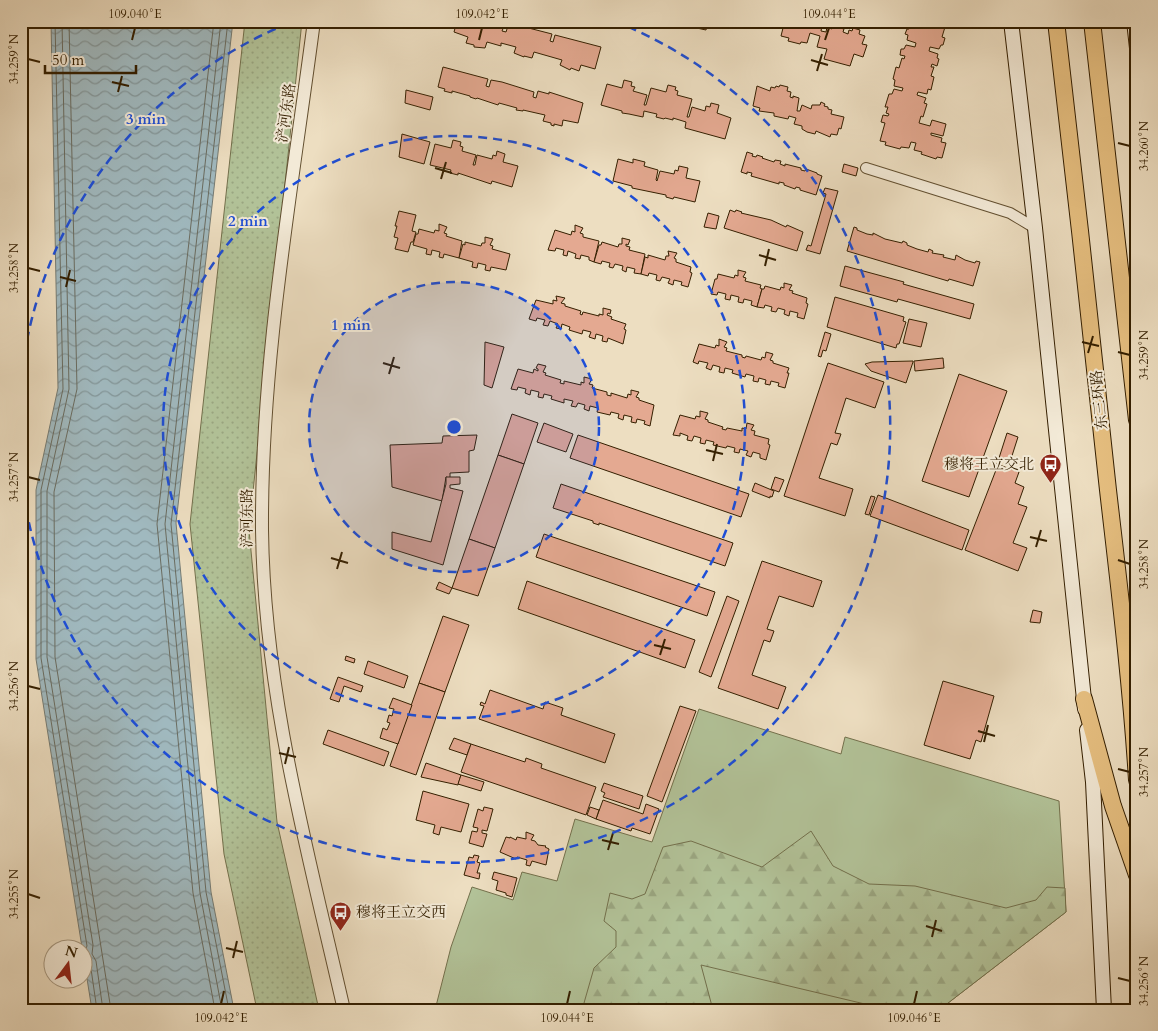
<svg xmlns="http://www.w3.org/2000/svg" width="1158" height="1031" font-family="Cardo,'Noto Serif SC',serif">
	<style>
		.green { fill: #b2c298; stroke: #73704c }
		.forest { fill: url(#forest-firs); stroke: #73704c }
		.park { fill: url(#park-dots); stroke: #73704c }
		.water { fill: url(#water-waves); stroke: #757b73 }
		.lines { fill: none; stroke-linecap: round; stroke-linejoin: round }
		.shore { stroke: #6a6c60; stroke-width: 1 }
		.building { fill: #e4a991; stroke: #341f00 }
		.minor-casing { stroke: #624f30; stroke-width: 12 }
		.tertiary-casing { stroke: #624f30; stroke-width: 14 }
		.secondary-casing { stroke: #341f00; stroke-width: 16 }
		.trunk-casing { stroke: #341f00; stroke-width: 18 }
		.minor { stroke: #f3ead7; stroke-width: 10 }
		.tertiary { stroke: #f3ead7; stroke-width: 12 }
		.secondary { stroke: #f3ead7; stroke-width: 14 }
		.trunk { stroke: #e6bf80; stroke-width: 16 }
		.ticks { fill: none; stroke: #341f00; stroke-width: 2 }
		.ring { fill: none; stroke: #1d4ed8; stroke-width: 2.5; stroke-dasharray: 9 6 }
		.labels { text-anchor: middle; stroke-width: 4; stroke-linejoin: round; paint-order: stroke }
		.street-label { font-size: 15px; fill: #341f00; stroke: #f3ead7 }
		.poi-label { font-size: 15px; fill: #341f00; stroke: #f3ead7; text-anchor: end }
		.centre { fill: #1d4ed8; stroke: #f3ead7; stroke-width: 2.5 }
		.ring-label { font-size: 15px; text-anchor: middle; font-weight: bold; fill: #1d4ed8; stroke: #f3ead7; stroke-width: 4; stroke-linejoin: round; paint-order: stroke }
		.neatline { fill: none; stroke: #341f00; stroke-width: 2 }
		.ticks-label { font-size: 12px; text-anchor: middle; fill: #341f00 }
	</style>
	<defs>
		<pattern id="forest-firs" width="22" height="20" patternUnits="userSpaceOnUse" patternTransform="scale(1.25)"><rect width="22" height="20" fill="#b2c298"/><path d="M5 1l3.5 6h-7zM16 11l3.5 6h-7z" fill="#9aa681"/></pattern>
		<pattern id="park-dots" width="8" height="8" patternUnits="userSpaceOnUse" patternTransform="scale(1.25)"><rect width="8" height="8" fill="#b2c298"/><path d="M2 2h.1M6 6h.1" fill="none" stroke="#9aa681" stroke-width="1.8" stroke-linecap="round"/></pattern>
		<pattern id="water-waves" width="16" height="10" patternUnits="userSpaceOnUse" patternTransform="scale(1.25)"><rect width="16" height="10" fill="#a0b9bf"/><path d="M0 5q4-4 8 0t8 0" fill="none" stroke="#839699"/></pattern>
	</defs>
	<rect width="100%" height="100%" fill="#eddec1"/>
	<filter id="stains"><feTurbulence type="fractalNoise" baseFrequency=".004" numOctaves="4"/><feColorMatrix values="0 0 0 0 .2 0 0 0 0 .09 0 0 0 0 .02 0 0 0 .5 -.17"/></filter>
	<radialGradient id="worn" r=".72"><stop offset=".6" stop-color="#630" stop-opacity="0"/><stop offset="1" stop-color="#630" stop-opacity=".3"/></radialGradient>
	<path class="green" d="M 699,709 L 841,754 L 845,737 L 1059,801 L 1066,912 L 939,1010 L 435,1010 L 451,947 L 472,887 L 513,900 L 522,872 L 557,881 L 575,819 L 652,842 Z"/>
	<path class="forest" d="M 811,831 L 833,866 L 869,884 L 915,886 L 1006,908 L 1036,900 L 1047,887 L 1065,888 L 1066,912 L 939,1010 L 890,1010 L 701,965 L 713,1010 L 582,1010 L 594,968 L 616,947 L 616,931 L 604,921 L 610,893 L 632,899 L 645,894 L 663,847 L 691,841 L 762,867 Z"/>
	<path class="park" d="M 245,21 L 302,21 L 249,530 L 277,822 L 319,1010 L 257,1010 L 224,854 L 190,524 Z"/>
	<path class="water" d="M 51,21 L 233,21 L 176,523 L 211,892 L 234,1010 L 92,1010 L 36,659 L 36,490 L 58,388 Z"/>
	<g class="lines">
		<g class="shore">
			<path d="M 55,21 L 63,389 L 41,490 L 41,658 L 87,946 L 83,955 L 90,962 L 97,1010"/>
			<path d="M 62,21 L 69,389 L 47,491 L 47,657 L 93,945 L 92,954 L 96,961 L 103,1010"/>
			<path d="M 69,21 L 77,389 L 54,492 L 55,657 L 111,1010"/>
			<path d="M 214,21 L 157,524 L 193,893 L 215,1010"/>
			<path d="M 221,21 L 165,524 L 200,893 L 222,1010"/>
			<path d="M 228,21 L 171,524 L 206,892 L 229,1010"/>
		</g>
	</g>
	<g class="building">
		<path d="M 457,21 L 495,21 L 505,24 L 502,31 L 506,32 L 509,23 L 552,34 L 550,41 L 553,42 L 555,35 L 601,47 L 595,69 L 581,65 L 579,71 L 571,68 L 570,70 L 560,65 L 562,60 L 534,52 L 532,58 L 524,56 L 524,57 L 514,53 L 516,47 L 501,43 L 501,46 L 487,42 L 485,48 L 474,47 L 474,45 L 466,43 L 468,37 L 454,32 Z"/>
		<path d="M 694,21 L 708,21 L 706,30 L 692,27 Z"/>
		<path d="M 774,21 L 823,21 L 821,31 L 826,32 L 827,27 L 832,29 L 834,23 L 841,24 L 840,28 L 844,29 L 843,32 L 848,34 L 849,30 L 852,31 L 853,28 L 860,30 L 859,34 L 865,36 L 862,44 L 867,45 L 863,57 L 854,54 L 850,66 L 824,59 L 827,49 L 817,47 L 820,36 L 810,33 L 807,43 L 801,42 L 800,44 L 788,41 L 789,38 L 781,36 L 784,24 Z"/>
		<path d="M 911,21 L 933,21 L 936,22 L 935,25 L 945,27 L 942,37 L 945,38 L 943,45 L 941,45 L 939,49 L 930,47 L 929,51 L 938,54 L 937,58 L 939,59 L 937,66 L 932,64 L 931,67 L 934,67 L 931,76 L 934,77 L 931,90 L 928,89 L 927,94 L 918,92 L 917,95 L 926,98 L 924,103 L 927,104 L 923,117 L 921,116 L 919,123 L 930,126 L 932,120 L 946,124 L 943,136 L 931,133 L 931,135 L 942,138 L 941,142 L 946,143 L 942,158 L 937,157 L 936,159 L 921,154 L 922,152 L 914,150 L 916,143 L 911,142 L 909,148 L 901,147 L 900,149 L 885,145 L 886,142 L 880,141 L 885,123 L 881,122 L 883,115 L 888,116 L 889,114 L 886,113 L 888,107 L 885,107 L 889,94 L 892,94 L 894,89 L 902,91 L 903,88 L 894,86 L 895,80 L 893,79 L 896,67 L 899,68 L 902,58 L 904,59 L 905,56 L 900,55 L 901,49 L 904,49 L 906,45 L 915,47 L 916,43 L 907,40 L 908,35 L 905,34 L 907,29 L 909,29 Z"/>
		<path d="M 443,67 L 488,79 L 486,86 L 489,87 L 491,80 L 502,82 L 534,92 L 533,97 L 536,98 L 538,91 L 549,94 L 549,92 L 583,103 L 578,123 L 563,120 L 562,126 L 554,124 L 554,126 L 551,125 L 551,123 L 543,121 L 545,115 L 523,110 L 523,111 L 516,110 L 517,108 L 499,103 L 498,105 L 477,98 L 476,99 L 470,97 L 470,96 L 452,91 L 452,93 L 444,91 L 445,89 L 438,87 Z"/>
		<path d="M 624,80 L 632,82 L 631,86 L 635,87 L 633,91 L 647,95 L 644,105 L 646,105 L 651,88 L 666,92 L 668,85 L 676,87 L 675,90 L 678,91 L 677,95 L 692,99 L 687,117 L 689,117 L 692,107 L 705,111 L 706,106 L 710,107 L 711,103 L 719,105 L 717,113 L 731,118 L 725,139 L 685,128 L 686,122 L 673,118 L 673,120 L 665,118 L 664,119 L 656,117 L 657,114 L 644,111 L 643,117 L 629,114 L 622,113 L 622,111 L 601,105 L 607,84 L 622,88 Z"/>
		<path d="M 780,85 L 788,87 L 787,91 L 791,92 L 790,97 L 793,98 L 793,96 L 799,98 L 797,111 L 800,111 L 802,105 L 811,109 L 812,105 L 820,105 L 821,102 L 825,104 L 824,106 L 828,107 L 828,109 L 832,110 L 831,114 L 844,117 L 841,129 L 839,128 L 837,135 L 831,134 L 830,137 L 816,131 L 815,134 L 807,132 L 802,129 L 802,126 L 794,124 L 796,118 L 789,116 L 788,119 L 774,116 L 774,113 L 759,111 L 760,108 L 753,106 L 757,86 L 770,91 L 771,87 L 775,88 L 776,86 L 779,87 Z"/>
		<path d="M 406,90 L 433,97 L 430,110 L 405,103 Z"/>
		<path d="M 402,134 L 430,142 L 424,164 L 399,157 Z"/>
		<path d="M 453,140 L 461,142 L 460,146 L 463,147 L 462,151 L 476,155 L 473,165 L 475,165 L 477,155 L 492,159 L 493,155 L 496,156 L 497,151 L 505,154 L 503,162 L 518,166 L 512,187 L 492,181 L 491,184 L 458,173 L 458,175 L 450,173 L 451,170 L 430,165 L 435,144 L 451,148 Z"/>
		<path d="M 747,152 L 753,154 L 752,156 L 756,157 L 757,155 L 763,157 L 762,158 L 774,162 L 775,160 L 781,161 L 780,164 L 785,166 L 785,164 L 801,168 L 801,170 L 805,171 L 806,169 L 817,173 L 817,174 L 822,176 L 816,195 L 800,190 L 800,188 L 796,187 L 795,189 L 784,185 L 784,183 L 779,182 L 779,184 L 751,176 L 752,173 L 747,172 L 747,174 L 741,172 Z"/>
		<path d="M 618,159 L 633,163 L 633,159 L 645,162 L 644,166 L 658,170 L 656,180 L 657,181 L 660,171 L 674,174 L 675,170 L 678,171 L 679,166 L 688,168 L 686,178 L 700,181 L 695,202 L 674,197 L 673,199 L 666,197 L 666,195 L 632,188 L 632,186 L 613,181 Z"/>
		<path d="M 844,164 L 858,168 L 856,176 L 842,172 Z"/>
		<path d="M 825,188 L 838,191 L 820,254 L 806,250 L 808,245 L 811,246 L 826,194 L 823,193 Z"/>
		<path d="M 730,210 L 735,212 L 736,210 L 742,212 L 741,213 L 771,220 L 786,227 L 787,225 L 803,232 L 797,251 L 724,228 Z"/>
		<path d="M 399,211 L 416,215 L 412,231 L 416,232 L 413,242 L 411,242 L 408,252 L 395,249 L 398,238 L 394,237 L 397,226 L 395,226 Z"/>
		<path d="M 708,213 L 719,216 L 716,229 L 704,227 Z"/>
		<path d="M 439,224 L 447,227 L 444,233 L 447,234 L 446,236 L 462,241 L 459,258 L 444,254 L 443,258 L 439,257 L 440,252 L 432,250 L 431,255 L 426,254 L 427,249 L 413,245 L 416,234 L 418,234 L 419,229 L 434,233 L 435,230 L 439,231 Z"/>
		<path d="M 575,225 L 583,228 L 580,233 L 583,234 L 583,237 L 599,241 L 594,262 L 589,260 L 589,257 L 581,255 L 580,259 L 575,258 L 576,254 L 568,251 L 567,256 L 563,255 L 564,250 L 556,248 L 555,251 L 548,250 L 555,230 L 571,235 L 572,231 L 575,232 Z"/>
		<path d="M 854,227 L 857,228 L 857,230 L 867,234 L 873,235 L 873,233 L 885,239 L 902,243 L 903,241 L 907,243 L 907,245 L 917,249 L 928,252 L 929,249 L 933,251 L 932,253 L 944,255 L 943,257 L 955,260 L 956,255 L 965,260 L 975,263 L 976,261 L 980,262 L 973,286 L 949,279 L 948,281 L 847,251 Z"/>
		<path d="M 485,237 L 493,239 L 490,245 L 493,246 L 492,249 L 510,254 L 506,270 L 491,267 L 490,271 L 485,270 L 486,265 L 478,263 L 477,268 L 472,267 L 473,262 L 459,258 L 463,244 L 465,245 L 465,242 L 481,246 L 482,243 L 485,243 Z"/>
		<path d="M 622,238 L 630,240 L 628,245 L 626,244 L 626,246 L 630,247 L 629,250 L 645,254 L 641,274 L 634,273 L 635,269 L 627,267 L 626,272 L 622,270 L 623,266 L 615,264 L 613,268 L 609,267 L 610,263 L 602,261 L 601,264 L 594,262 L 599,245 L 601,245 L 602,242 L 618,247 L 619,244 L 622,244 Z"/>
		<path d="M 668,251 L 677,253 L 674,258 L 676,259 L 676,262 L 691,267 L 690,272 L 692,273 L 688,287 L 681,285 L 682,282 L 674,280 L 673,285 L 668,283 L 670,279 L 662,277 L 660,281 L 656,280 L 657,275 L 649,273 L 648,276 L 641,274 L 645,257 L 648,258 L 648,255 L 665,260 L 666,256 L 669,256 Z"/>
		<path d="M 845,266 L 904,282 L 903,284 L 974,304 L 970,319 L 898,299 L 897,302 L 840,286 Z"/>
		<path d="M 738,270 L 746,272 L 743,277 L 746,278 L 745,281 L 761,285 L 760,288 L 762,289 L 757,307 L 751,305 L 752,301 L 744,299 L 743,303 L 738,302 L 739,297 L 731,295 L 730,300 L 725,299 L 726,294 L 718,292 L 717,295 L 711,294 L 715,279 L 717,279 L 718,274 L 734,278 L 735,275 L 738,276 Z"/>
		<path d="M 784,283 L 792,285 L 789,290 L 793,291 L 792,293 L 807,298 L 806,303 L 808,304 L 804,319 L 797,317 L 798,313 L 790,311 L 789,316 L 784,314 L 785,310 L 778,308 L 776,312 L 771,311 L 772,307 L 765,305 L 764,308 L 757,307 L 762,289 L 764,289 L 765,286 L 780,290 L 781,287 L 784,288 Z"/>
		<path d="M 556,296 L 565,298 L 561,303 L 565,304 L 565,306 L 581,311 L 580,314 L 582,315 L 583,312 L 599,316 L 599,314 L 603,315 L 603,308 L 611,310 L 610,314 L 608,313 L 607,315 L 612,317 L 611,319 L 626,324 L 624,329 L 626,330 L 623,344 L 608,338 L 607,342 L 602,341 L 603,336 L 596,334 L 595,339 L 589,337 L 591,332 L 583,330 L 582,334 L 569,330 L 570,327 L 562,324 L 561,329 L 556,328 L 558,324 L 550,321 L 548,326 L 543,325 L 545,320 L 537,318 L 536,321 L 529,319 L 536,300 L 553,304 L 553,300 L 557,301 Z"/>
		<path d="M 835,297 L 904,317 L 903,321 L 906,322 L 899,344 L 897,344 L 896,348 L 827,327 Z"/>
		<path d="M 909,319 L 927,323 L 921,347 L 903,343 Z"/>
		<path d="M 825,332 L 831,334 L 826,351 L 823,350 L 821,357 L 818,356 Z"/>
		<path d="M 719,339 L 727,342 L 724,347 L 727,348 L 726,351 L 742,355 L 742,357 L 745,358 L 746,356 L 761,360 L 762,357 L 765,358 L 766,352 L 773,354 L 770,360 L 773,361 L 773,363 L 789,368 L 787,373 L 789,373 L 785,388 L 778,386 L 779,383 L 771,381 L 770,385 L 765,384 L 766,380 L 759,378 L 758,382 L 753,381 L 754,376 L 746,374 L 745,377 L 732,373 L 733,370 L 725,368 L 724,373 L 719,372 L 720,367 L 713,365 L 711,370 L 706,368 L 708,363 L 699,361 L 698,364 L 693,362 L 699,344 L 715,348 L 716,345 L 719,346 Z"/>
		<path d="M 485,342 L 504,347 L 492,388 L 484,385 Z"/>
		<path d="M 943,358 L 944,368 L 915,371 L 914,361 Z"/>
		<path d="M 872,362 L 913,361 L 913,362 L 906,383 L 871,371 L 865,364 Z"/>
		<path d="M 828,363 L 884,382 L 875,408 L 846,398 L 835,433 L 841,434 L 837,445 L 831,443 L 819,478 L 853,489 L 845,516 L 784,496 Z"/>
		<path d="M 538,364 L 546,366 L 543,372 L 546,373 L 545,375 L 561,380 L 560,383 L 564,384 L 564,381 L 581,385 L 581,382 L 584,383 L 584,377 L 592,379 L 589,384 L 593,385 L 592,388 L 607,392 L 607,395 L 611,396 L 611,393 L 627,398 L 628,394 L 631,395 L 631,390 L 639,392 L 636,397 L 639,398 L 639,400 L 654,405 L 650,426 L 644,424 L 645,421 L 637,419 L 636,423 L 631,422 L 632,417 L 624,415 L 623,420 L 618,418 L 619,414 L 611,412 L 610,415 L 597,412 L 598,408 L 590,406 L 589,411 L 584,409 L 585,405 L 578,403 L 576,407 L 571,406 L 573,401 L 564,399 L 564,403 L 551,399 L 552,396 L 544,394 L 543,398 L 538,397 L 539,392 L 531,390 L 530,395 L 525,393 L 526,389 L 518,387 L 517,390 L 511,389 L 518,369 L 533,373 L 534,369 L 538,371 L 538,369 L 536,368 Z"/>
		<path d="M 959,374 L 1007,391 L 969,497 L 922,481 Z"/>
		<path d="M 700,411 L 708,413 L 705,419 L 708,420 L 708,422 L 723,427 L 722,429 L 726,430 L 727,428 L 742,431 L 742,428 L 746,429 L 747,423 L 754,425 L 751,430 L 755,431 L 754,435 L 769,439 L 768,444 L 770,445 L 766,460 L 760,458 L 760,454 L 753,452 L 751,457 L 746,455 L 748,451 L 740,449 L 739,453 L 734,452 L 735,448 L 727,446 L 726,448 L 713,445 L 714,442 L 706,440 L 705,444 L 700,443 L 701,438 L 694,436 L 692,441 L 687,440 L 688,436 L 680,433 L 680,436 L 673,435 L 680,415 L 695,419 L 696,416 L 700,417 Z"/>
		<path d="M 512,414 L 538,423 L 524,464 L 498,455 Z"/>
		<path d="M 544,423 L 573,434 L 566,452 L 537,442 Z"/>
		<path d="M 1007,433 L 1018,437 L 1010,462 L 999,458 Z"/>
		<path d="M 477,435 L 474,450 L 469,451 L 469,472 L 450,473 L 450,478 L 446,477 L 442,501 L 392,487 L 390,445 L 442,443 L 443,436 Z"/>
		<path d="M 578,435 L 749,494 L 741,517 L 570,458 Z"/>
		<path d="M 498,455 L 524,464 L 495,548 L 469,539 Z"/>
		<path d="M 994,463 L 1019,472 L 1015,483 L 1024,487 L 1018,504 L 1027,507 L 1013,543 L 1027,548 L 1018,571 L 965,550 L 996,470 L 992,469 Z"/>
		<path d="M 446,477 L 460,477 L 460,484 L 450,485 L 450,488 L 463,491 L 443,565 L 392,549 L 392,532 L 431,542 L 446,484 Z"/>
		<path d="M 775,477 L 784,480 L 779,492 L 771,489 Z"/>
		<path d="M 755,483 L 774,491 L 772,497 L 770,496 L 770,498 L 752,491 Z"/>
		<path d="M 561,484 L 733,543 L 725,566 L 599,523 L 599,525 L 593,523 L 593,521 L 553,508 Z"/>
		<path d="M 878,495 L 969,530 L 962,550 L 870,516 Z"/>
		<path d="M 871,496 L 875,497 L 869,515 L 865,514 Z"/>
		<path d="M 544,534 L 715,592 L 707,616 L 536,557 Z"/>
		<path d="M 469,539 L 495,548 L 478,596 L 452,588 Z"/>
		<path d="M 762,561 L 822,581 L 813,607 L 779,596 L 767,629 L 774,631 L 770,642 L 764,640 L 752,675 L 786,687 L 778,709 L 718,688 Z"/>
		<path d="M 527,581 L 695,640 L 685,668 L 518,609 Z"/>
		<path d="M 439,582 L 452,588 L 449,594 L 436,589 Z"/>
		<path d="M 727,596 L 739,601 L 711,677 L 699,672 Z"/>
		<path d="M 1033,610 L 1042,612 L 1040,623 L 1030,622 Z"/>
		<path d="M 443,616 L 469,625 L 445,692 L 419,683 Z"/>
		<path d="M 346,656 L 355,659 L 354,663 L 345,660 Z"/>
		<path d="M 368,661 L 408,676 L 404,688 L 364,674 Z"/>
		<path d="M 338,677 L 363,686 L 361,692 L 344,686 L 339,702 L 330,699 Z"/>
		<path d="M 943,681 L 994,696 L 981,742 L 976,740 L 970,759 L 924,745 Z"/>
		<path d="M 419,683 L 445,692 L 416,775 L 390,766 Z"/>
		<path d="M 490,690 L 543,709 L 545,702 L 563,708 L 561,715 L 615,734 L 605,763 L 479,719 L 484,706 L 480,705 L 481,702 L 485,704 Z"/>
		<path d="M 393,698 L 412,705 L 398,744 L 380,738 L 383,728 L 387,730 L 390,723 L 387,722 L 389,715 L 392,716 L 394,709 L 389,708 Z"/>
		<path d="M 680,706 L 696,711 L 662,802 L 647,796 Z"/>
		<path d="M 328,730 L 389,752 L 384,766 L 323,744 Z"/>
		<path d="M 454,738 L 471,744 L 467,755 L 449,749 Z"/>
		<path d="M 471,744 L 525,762 L 526,758 L 542,764 L 541,768 L 596,787 L 586,815 L 461,772 Z"/>
		<path d="M 426,763 L 461,775 L 458,785 L 421,777 Z"/>
		<path d="M 461,775 L 484,782 L 481,791 L 458,784 Z"/>
		<path d="M 604,783 L 643,796 L 639,809 L 603,797 L 605,793 L 601,791 Z"/>
		<path d="M 423,791 L 469,804 L 461,832 L 441,827 L 439,835 L 433,833 L 435,825 L 416,820 Z"/>
		<path d="M 603,800 L 643,814 L 646,804 L 659,809 L 650,834 L 632,828 L 631,831 L 596,819 Z"/>
		<path d="M 484,807 L 493,809 L 487,831 L 482,830 L 482,833 L 487,834 L 483,847 L 469,843 L 472,831 L 477,832 L 478,828 L 473,827 L 478,809 L 483,811 Z"/>
		<path d="M 590,807 L 599,810 L 596,819 L 587,815 Z"/>
		<path d="M 526,832 L 534,835 L 531,840 L 535,841 L 538,845 L 546,846 L 545,847 L 549,849 L 546,865 L 532,861 L 530,866 L 526,865 L 527,860 L 517,857 L 516,859 L 500,852 L 506,837 L 510,838 L 510,837 L 516,840 L 517,837 L 526,839 Z"/>
		<path d="M 474,855 L 479,856 L 477,862 L 480,863 L 477,873 L 480,873 L 479,879 L 464,875 L 469,857 L 473,858 Z"/>
		<path d="M 494,872 L 517,878 L 512,897 L 506,895 L 506,893 L 496,890 L 498,881 L 492,879 Z"/>
	</g>
	<g class="lines">
		<defs>
			<path id="minor" d="M 866,168 L 1010,213 L 1035,228"/>
			<path id="tertiary" d="M 314,21 C 292,190 261,360 262,530 C 264,694 308,852 344,1010"/>
			<g id="secondary">
				<path d="M 1011,21 L 1035,228 L 1085,709"/>
				<path d="M 1134,21 L 1137,48"/>
				<path d="M 1087,730 L 1093,782 L 1104,1010"/>
			</g>
			<g id="trunk">
				<path d="M 1056,21 C 1074,177 1092,334 1108,490 C 1119,586 1131,683 1137,780"/>
				<path d="M 1092,21 L 1137,420"/>
				<path d="M 1084,699 L 1113,806 L 1137,875"/>
			</g>
		</defs>
		<use href="#minor" class="minor-casing"/>
		<use href="#tertiary" class="tertiary-casing"/>
		<use href="#secondary" class="secondary-casing"/>
		<use href="#trunk" class="trunk-casing"/>
		<use href="#minor" class="minor"/>
		<use href="#tertiary" class="tertiary"/>
		<use href="#secondary" class="secondary"/>
		<use href="#trunk" class="trunk"/>
	</g>
	<path class="ticks" d="M 132,40 L 135,28M 479,40 L 482,28M 825,40 L 829,28M 28,59 L 40,62M 811,60 L 828,65M 817,71 L 822,54M 112,82 L 129,86M 118,92 L 122,76M 1118,143 L 1130,146M 435,168 L 452,173M 441,179 L 446,162M 759,255 L 776,260M 765,266 L 769,249M 28,268 L 40,271M 60,277 L 76,281M 66,287 L 70,270M 1082,342 L 1099,346M 1118,352 L 1130,355M 1088,353 L 1093,336M 383,363 L 400,368M 389,374 L 394,357M 706,450 L 723,454M 713,461 L 717,444M 28,477 L 40,480M 1030,537 L 1047,541M 1036,547 L 1041,530M 331,558 L 348,563M 1118,560 L 1130,564M 337,569 L 342,552M 654,645 L 671,649M 660,655 L 665,639M 28,686 L 40,689M 978,731 L 995,736M 984,742 L 988,725M 279,753 L 296,757M 285,764 L 289,747M 1118,769 L 1130,772M 602,840 L 619,844M 608,850 L 613,833M 28,894 L 40,898M 926,926 L 942,931M 932,937 L 936,920M 226,948 L 243,952M 233,958 L 237,941M 1118,978 L 1130,981M 221,1004 L 224,991M 567,1004 L 570,991M 914,1004 L 917,991"/>
	<circle cx="454" cy="427" r="145" fill="#1d4ed8" fill-opacity=".12"/>
	<g class="ring">
		<circle cx="454" cy="427" r="145"/>
		<circle cx="454" cy="427" r="291"/>
		<path d="M22 370A436 436 0 0 1 294 21M614 21A436 436 0 1 1 22 484"/>
	</g>
	<defs>
		<symbol id="bus-pin" viewBox="-11 -11 22 30"><path d="M0 17L-7.5 6A9.5 9.5 0 1 1 7.5 6Z" fill="#8f2418" stroke="#f3ead7"/><path d="M-5-6H5V4H4V6H2V4H-2V6H-4V4H-5ZM-3.5-4V0h7V-4ZM-3.5 1.2v1.5H-2V1.2ZM2 1.2v1.5H3.5V1.2Z" fill="#fff"/></symbol>
	</defs>
	<g fill-rule="evenodd">
		<use href="#bus-pin" x="1038" y="452" width="25" height="34"/>
		<use href="#bus-pin" x="328" y="900" width="25" height="34"/>
	</g>
	<g class="labels">
		<g class="street-label">
			<text transform="translate(286 113) rotate(-82)" y="5">浐河东路</text>
			<text transform="translate(1099 400) rotate(-96)" y="5">东三环路</text>
			<text transform="translate(247 518) rotate(-90)" y="5">浐河东路</text>
		</g>
		<g class="poi-label">
			<text x="1034" y="469">穆将王立交北</text>
			<text x="356" y="917" text-anchor="start">穆将王立交西</text>
		</g>
	</g>
	<circle cx="454" cy="427" r="8" class="centre"/>
	<g class="ring-label">
		<text x="146" y="124">3 min</text>
		<text x="248" y="226">2 min</text>
		<text x="351" y="330">1 min</text>
	</g>
	<rect width="1158" height="1031" fill="none" stroke="#eddec1" stroke-width="55"/>
	<g transform="translate(68 964) rotate(15)"><circle r="24" fill="#f3ead7" stroke="#a79981"/>
	<path d="M0-4L9 19L0 12L-9 19Z" fill="#8f2418"/>
	<text y="-8" font-size="14" font-weight="bold" text-anchor="middle" fill="#341f00">N</text>
	</g>
	<path d="M45 65v8h91v-8" fill="none" stroke="#341f00" stroke-width="2.5"/>
	<text x="52" y="65" font-size="15" fill="#341f00" stroke="#f3ead7" stroke-width="4" paint-order="stroke">50 m</text>
	<rect x="28" y="28" width="1102" height="976" class="neatline"/>
	<g class="ticks-label">
		<text x="135" y="18">109.040°E</text>
		<text x="482" y="18">109.042°E</text>
		<text x="829" y="18">109.044°E</text>
		<text transform="translate(14 59) rotate(-90)" y="4">34.259°N</text>
		<text transform="translate(1144 146) rotate(-90)" y="4">34.260°N</text>
		<text transform="translate(14 268) rotate(-90)" y="4">34.258°N</text>
		<text transform="translate(1144 355) rotate(-90)" y="4">34.259°N</text>
		<text transform="translate(14 477) rotate(-90)" y="4">34.257°N</text>
		<text transform="translate(1144 564) rotate(-90)" y="4">34.258°N</text>
		<text transform="translate(14 686) rotate(-90)" y="4">34.256°N</text>
		<text transform="translate(1144 772) rotate(-90)" y="4">34.257°N</text>
		<text transform="translate(14 894) rotate(-90)" y="4">34.255°N</text>
		<text transform="translate(1144 981) rotate(-90)" y="4">34.256°N</text>
		<text x="221" y="1022">109.042°E</text>
		<text x="567" y="1022">109.044°E</text>
		<text x="914" y="1022">109.046°E</text>
	</g>
	<rect width="100%" height="100%" filter="url(#stains)"/>
	<rect width="100%" height="100%" fill="url(#worn)"/>
</svg>
